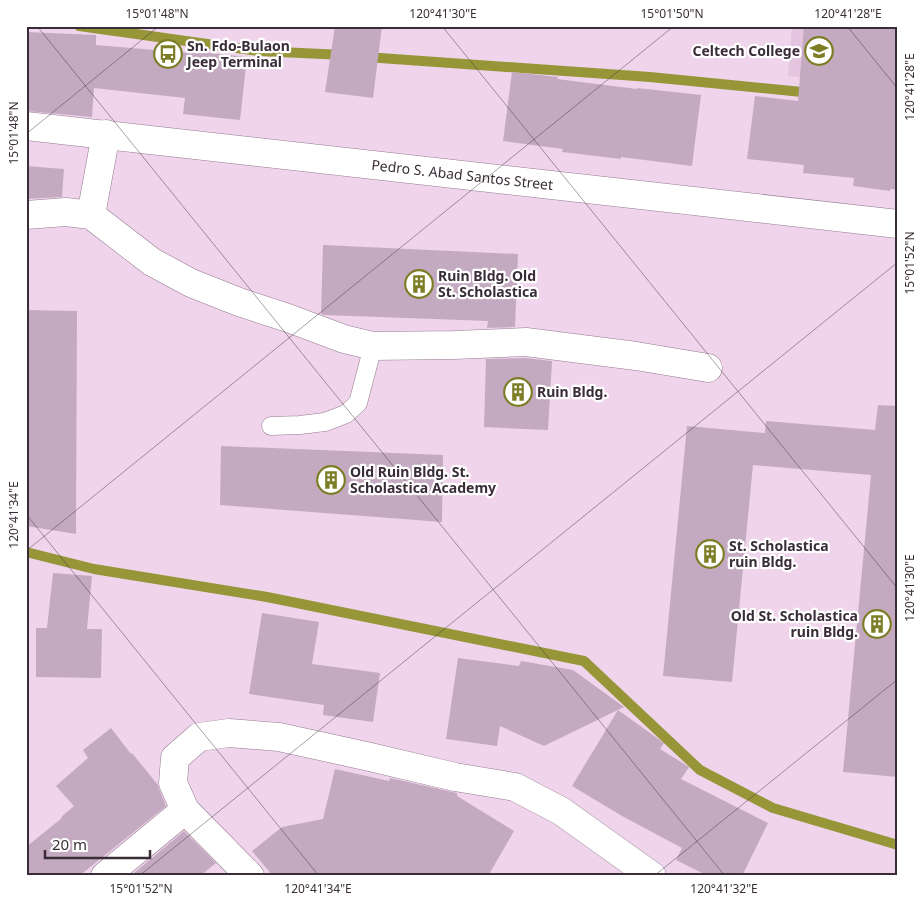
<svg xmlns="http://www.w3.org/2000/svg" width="924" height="902" font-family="'Noto Sans',sans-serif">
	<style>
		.built { fill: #e5c4df }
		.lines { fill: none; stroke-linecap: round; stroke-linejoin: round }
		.stream { stroke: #969639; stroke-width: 10 }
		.building { fill: #c4aac0 }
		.service-casing { stroke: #947b90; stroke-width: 19 }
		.minor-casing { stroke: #947b90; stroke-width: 29 }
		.service { stroke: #fff; stroke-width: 18 }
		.minor { stroke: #fff; stroke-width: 28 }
		.ticks { fill: none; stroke: #392e37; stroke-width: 1; stroke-opacity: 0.45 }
		.labels { text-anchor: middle; stroke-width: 4.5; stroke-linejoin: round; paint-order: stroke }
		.poi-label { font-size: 14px; font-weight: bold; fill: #392e37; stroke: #fff; text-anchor: start }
		.street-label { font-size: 14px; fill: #392e37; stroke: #fff }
		.neatline { fill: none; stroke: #392e37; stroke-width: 2 }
		.ticks-label { font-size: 12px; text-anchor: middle; fill: #392e37 }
	</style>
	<rect width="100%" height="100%" fill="#f0d4ec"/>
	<path class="built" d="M 792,26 L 851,26 L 845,83 L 788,76 Z"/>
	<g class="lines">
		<g class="stream">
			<path d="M 79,26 L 258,51 L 344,55"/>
			<path d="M 366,57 L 650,77 L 812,93"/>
			<path d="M 26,552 L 94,569 L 267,597 L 584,661 L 700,770 L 773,808 L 898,845"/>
		</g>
	</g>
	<g class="building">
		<path d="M 335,26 L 382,26 L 373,98 L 325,92 Z"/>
		<path d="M 804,26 L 898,26 L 898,190 L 890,189 L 890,191 L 853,186 L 854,178 L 803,173 L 804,165 L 747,159 L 755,96 L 798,101 Z"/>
		<path d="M 26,32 L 96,35 L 96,45 L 190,53 L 190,51 L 247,57 L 240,120 L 183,114 L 185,98 L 94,88 L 92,117 L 26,111 Z"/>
		<path d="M 512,72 L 558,77 L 557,79 L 637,89 L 637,88 L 701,95 L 692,166 L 621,157 L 621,159 L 562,152 L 563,149 L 503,141 Z"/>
		<path d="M 26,166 L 64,169 L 62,197 L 26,199 Z"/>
		<path d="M 323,245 L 518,254 L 515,327 L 487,328 L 488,321 L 324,315 L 321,314 Z"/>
		<path d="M 26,310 L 77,311 L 76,534 L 26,526 Z"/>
		<path d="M 525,358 L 552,361 L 548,430 L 484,427 L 486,359 Z"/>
		<path d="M 878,405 L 898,406 L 898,777 L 843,772 L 871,475 L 753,465 L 732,682 L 663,676 L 687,426 L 765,433 L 766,421 L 875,430 Z"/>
		<path d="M 221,446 L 443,455 L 442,522 L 220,505 Z"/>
		<path d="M 53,573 L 92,576 L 87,629 L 102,629 L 101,678 L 36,677 L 36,628 L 47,628 Z"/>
		<path d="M 262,613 L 319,622 L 312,664 L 380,673 L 373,722 L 323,715 L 324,705 L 249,694 Z"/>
		<path d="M 458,658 L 519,666 L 521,661 L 573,670 L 624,707 L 544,746 L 500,726 L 497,746 L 446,739 Z"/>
		<path d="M 618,710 L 664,743 L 660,749 L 689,767 L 681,779 L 768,823 L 742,876 L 708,876 L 676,860 L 682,848 L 622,816 L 572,786 Z"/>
		<path d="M 111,728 L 131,754 L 132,753 L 158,785 L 159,789 L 166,806 L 79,876 L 26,876 L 26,847 L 62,818 L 61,817 L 74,806 L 56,786 L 88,758 L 83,750 Z"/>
		<path d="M 335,769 L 389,781 L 390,778 L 457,793 L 457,796 L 514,831 L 488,876 L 273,876 L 252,851 L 282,827 L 323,819 Z"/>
		<path d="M 184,831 L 216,863 L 200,876 L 136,876 L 134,873 Z"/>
	</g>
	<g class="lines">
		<defs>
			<path id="service" d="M 271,426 L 300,425 L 325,422 L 346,414 L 358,403 L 373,346"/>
			<g id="minor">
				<path id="s1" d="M 26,126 L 898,224"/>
				<path d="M 26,215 L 66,212 L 91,215 L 152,262 L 191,283 L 239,302 L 288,318 L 344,339 L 373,346 L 454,345 L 526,342 L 636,356 L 708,368"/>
				<path d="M 91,215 L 106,134"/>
				<path d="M 105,876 L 185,810"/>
				<path d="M 250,876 L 185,810 L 173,783 L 175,758 L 199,737 L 229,733 L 279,737 L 370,757 L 455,777 L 515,787 L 561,811 L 652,876"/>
			</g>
		</defs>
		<use href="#service" class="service-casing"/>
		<use href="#minor" class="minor-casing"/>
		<use href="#service" class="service"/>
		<use href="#minor" class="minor"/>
	</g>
	<path class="ticks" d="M 37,26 L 725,876M 442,26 L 898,589M 847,26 L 898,89M 26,134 L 159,26M 26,514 L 319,876M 26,551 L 674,26M 139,876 L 898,262M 654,876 L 898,679"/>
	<defs>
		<symbol id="university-ring" viewBox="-11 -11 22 22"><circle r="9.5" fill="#fff" stroke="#7d7d26" stroke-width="1.5"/><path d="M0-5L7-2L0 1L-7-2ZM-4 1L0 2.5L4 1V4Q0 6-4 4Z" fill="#7d7d26"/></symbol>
		<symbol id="bus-ring" viewBox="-11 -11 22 22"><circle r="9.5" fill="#fff" stroke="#7d7d26" stroke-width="1.5"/><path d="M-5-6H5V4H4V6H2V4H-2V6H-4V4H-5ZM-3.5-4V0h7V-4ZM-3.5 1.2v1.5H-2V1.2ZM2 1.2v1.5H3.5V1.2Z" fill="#7d7d26"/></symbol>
		<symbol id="building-ring" viewBox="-11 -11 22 22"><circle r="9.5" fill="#fff" stroke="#7d7d26" stroke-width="1.5"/><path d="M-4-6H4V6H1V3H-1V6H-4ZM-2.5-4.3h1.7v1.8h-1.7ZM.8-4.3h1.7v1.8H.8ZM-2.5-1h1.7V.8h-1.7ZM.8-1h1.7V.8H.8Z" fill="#7d7d26"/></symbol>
	</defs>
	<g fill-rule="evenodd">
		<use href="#university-ring" x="803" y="35" width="32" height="32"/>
		<use href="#bus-ring" x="152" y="38" width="32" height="32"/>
		<use href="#building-ring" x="403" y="268" width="32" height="32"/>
		<use href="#building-ring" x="502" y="376" width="32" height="32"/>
		<use href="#building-ring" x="315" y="464" width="32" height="32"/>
		<use href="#building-ring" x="694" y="538" width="32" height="32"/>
		<use href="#building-ring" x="861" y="608" width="32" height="32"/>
	</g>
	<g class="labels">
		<g class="poi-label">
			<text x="187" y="51">Sn. Fdo-Bulaon<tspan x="187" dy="16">Jeep Terminal</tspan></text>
			<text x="800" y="56" text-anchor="end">Celtech College</text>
			<text x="438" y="281">Ruin Bldg. Old<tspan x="438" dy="16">St. Scholastica</tspan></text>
			<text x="537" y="397">Ruin Bldg.</text>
			<text x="350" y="477">Old Ruin Bldg. St.<tspan x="350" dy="16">Scholastica Academy</tspan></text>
			<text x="729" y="551">St. Scholastica<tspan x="729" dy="16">ruin Bldg.</tspan></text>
			<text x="858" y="621" text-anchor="end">Old St. Scholastica<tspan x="858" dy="16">ruin Bldg.</tspan></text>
		</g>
		<g class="street-label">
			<text dy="5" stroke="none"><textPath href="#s1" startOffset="439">Pedro S. Abad Santos Street</textPath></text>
		</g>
	</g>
	<rect width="924" height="902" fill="none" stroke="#ffffff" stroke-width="55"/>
	<path d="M45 850v8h105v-8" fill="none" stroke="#392e37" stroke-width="2.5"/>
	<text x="52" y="850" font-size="15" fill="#392e37" stroke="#ffffff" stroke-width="4" paint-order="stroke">20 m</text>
	<rect x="28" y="28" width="868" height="846" class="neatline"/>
	<g class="ticks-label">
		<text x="157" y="18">15°01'48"N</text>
		<text x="443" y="18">120°41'30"E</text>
		<text x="672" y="18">15°01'50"N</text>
		<text x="848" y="18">120°41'28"E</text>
		<text transform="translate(910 87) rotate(-90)" y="4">120°41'28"E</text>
		<text transform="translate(14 133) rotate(-90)" y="4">15°01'48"N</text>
		<text transform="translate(910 263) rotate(-90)" y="4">15°01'52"N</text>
		<text transform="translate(14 515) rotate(-90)" y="4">120°41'34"E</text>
		<text transform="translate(910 588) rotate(-90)" y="4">120°41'30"E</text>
		<text x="141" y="893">15°01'52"N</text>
		<text x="318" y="893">120°41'34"E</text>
		<text x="724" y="893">120°41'32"E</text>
	</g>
</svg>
